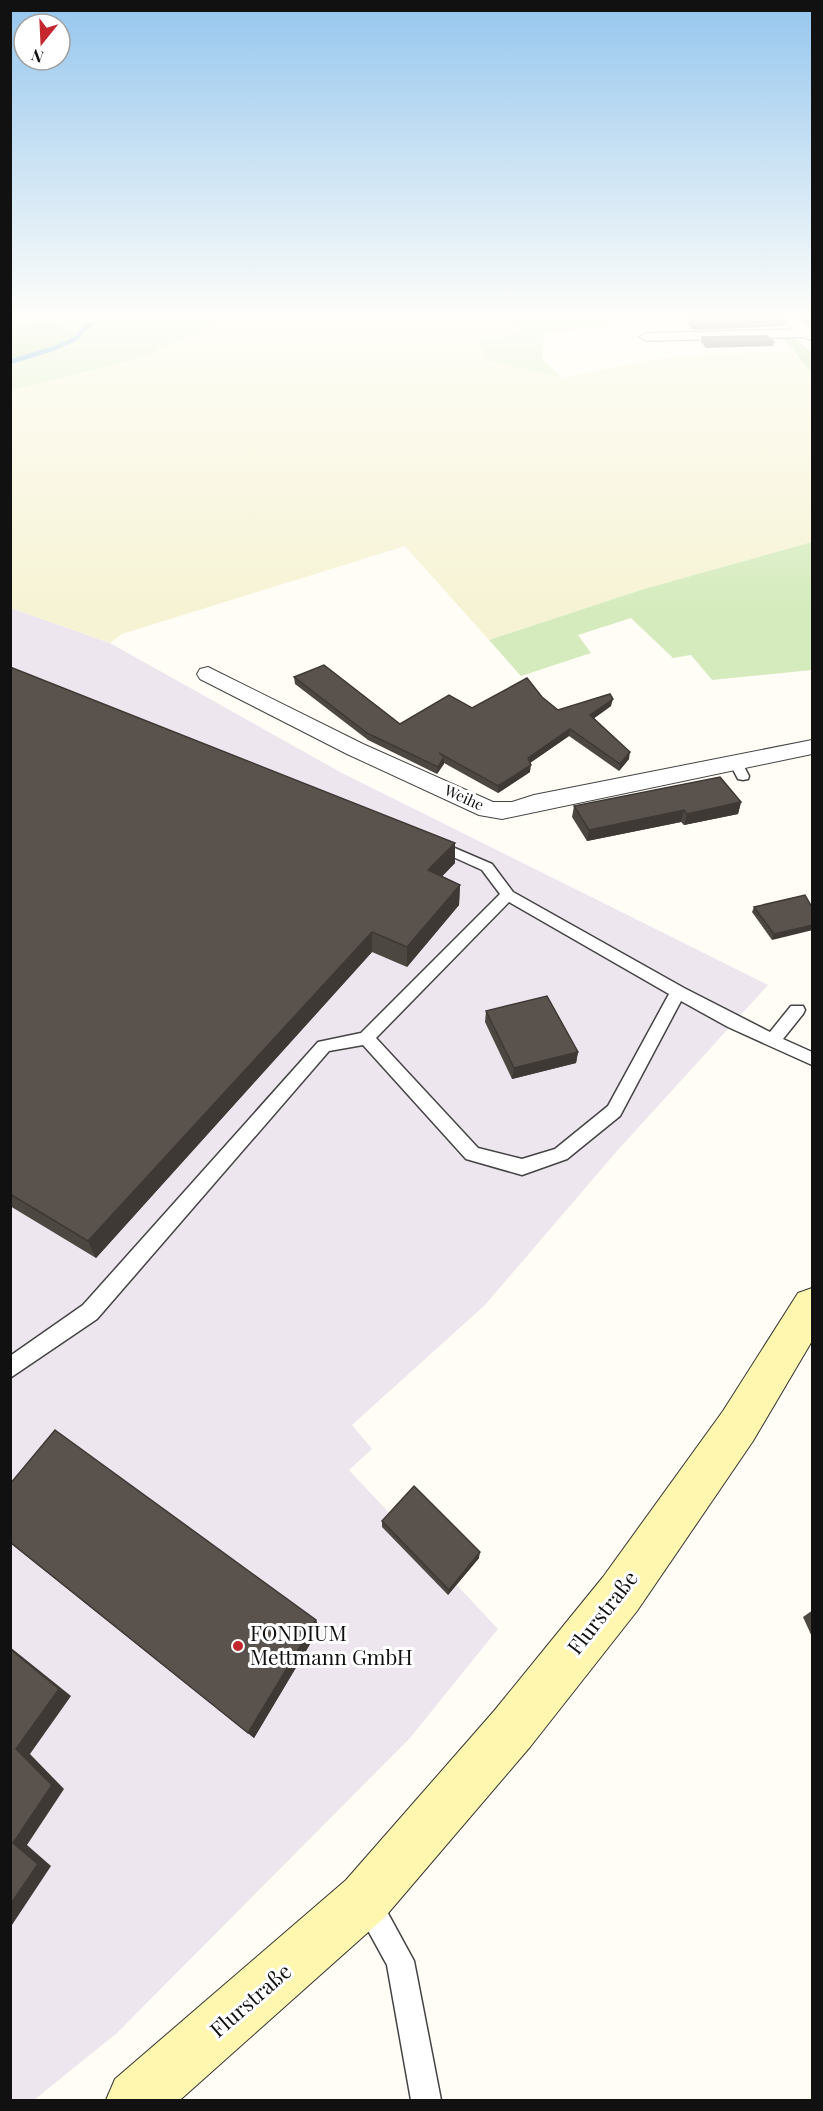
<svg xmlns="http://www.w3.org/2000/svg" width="823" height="2111" font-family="'Playfair Display',serif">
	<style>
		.industrial { fill: #eee6ef }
		.farmland { fill: #f6f3d4 }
		.green { fill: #d5ebbd }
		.forest { fill: #b9dc9c }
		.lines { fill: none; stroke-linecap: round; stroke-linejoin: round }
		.stream { stroke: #3f96cf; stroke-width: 4.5 }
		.service-casing { stroke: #444; stroke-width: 3 }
		.minor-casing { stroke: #444; stroke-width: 2 }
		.tertiary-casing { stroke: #444; stroke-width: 2 }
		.secondary-casing { stroke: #333; stroke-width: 2 }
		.service { fill: #fff; fill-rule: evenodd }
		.minor { fill: #fff; fill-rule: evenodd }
		.tertiary { fill: #fff; fill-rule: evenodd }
		.secondary { fill: #fff6b0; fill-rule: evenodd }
		.wall { fill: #4d4742 }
		.shaded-wall { fill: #3f3936 }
		.building { fill: #5a524d; stroke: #3f3936; stroke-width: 1.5 }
		.poi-dot { fill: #c4262e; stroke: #fff; stroke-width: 2 }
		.labels { text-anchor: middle; stroke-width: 6; stroke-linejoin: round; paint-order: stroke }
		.far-street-label { font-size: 15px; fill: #111; stroke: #fff }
		.near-street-label { font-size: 21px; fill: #111; stroke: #fff }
		.near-poi-label { font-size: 21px; fill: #111; stroke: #fff; text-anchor: start }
	</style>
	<rect width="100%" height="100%" fill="#fffdf5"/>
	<path class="industrial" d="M 11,608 L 110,643 L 342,773 L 768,985 L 617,1151 L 485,1305 L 352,1425 L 372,1449 L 349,1470 L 498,1629 L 410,1738 L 117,2033 L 34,2100 L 11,2100 Z"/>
	<path class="farmland" d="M 231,315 L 504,315 L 525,332 L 478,341 L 562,378 L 647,360 L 704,354 L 794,351 L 812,373 L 812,542 L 644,589 L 489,640 L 405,546 L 122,634 L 110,643 L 11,608 L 11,390 L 83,374 L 154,352 L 206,330 Z"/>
	<g class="green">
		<path d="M 11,315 L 231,315 C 164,357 86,373 11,390 L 10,362 L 35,356 L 51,322 L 11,324 Z"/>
		<path d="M 504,315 L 593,315 L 611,327 L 545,332 L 542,359 L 562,378 L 487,360 L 478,341 L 524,332 Z"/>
		<path d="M 812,542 L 812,670 L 712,680 L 691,655 L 673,658 L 631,618 L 578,635 L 591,653 L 521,676 L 489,640 L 644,589 Z"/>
	</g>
	<g class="forest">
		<path d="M 51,322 L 78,334 L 35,356 L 11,362 L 11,324 Z"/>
		<path d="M 782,337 L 795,339 L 812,353 L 812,373 Z"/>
	</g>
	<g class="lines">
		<path class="stream" d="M 10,362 L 55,348 L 77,338 L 83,329 L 93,323 L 115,315"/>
		<defs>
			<g id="service">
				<path d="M 735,758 L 740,759 L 749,776 L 748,779 L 743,780 L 738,779 L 729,762 Z"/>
				<path d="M 436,840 L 492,864 L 513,892 L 684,988 L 770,1032 L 791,1006 L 803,1006 L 805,1010 L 803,1014 L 783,1039 L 812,1052 L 812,1065 L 728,1027 L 681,1001 L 620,1116 L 567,1159 L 522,1175 L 466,1159 L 363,1045 L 329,1051 L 97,1319 L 10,1378 L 10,1356 L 83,1305 L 318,1042 L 361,1033 L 500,894 L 482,870 L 431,847 L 429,844 L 431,841 ZM 509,902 L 669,994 L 608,1106 L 555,1149 L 522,1159 L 478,1148 L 376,1038 Z"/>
				<path d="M 368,1891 L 378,1895 L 414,1961 L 441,2100 L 411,2100 L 387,1965 L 354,1905 L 358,1895 Z"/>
			</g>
			<g id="minor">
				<path d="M 809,329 L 812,330 L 812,336 L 809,337 L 646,341 L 639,337 L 646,333 Z"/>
				<path d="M 208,667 L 363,744 L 493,802 L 512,802 L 534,795 L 812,740 L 812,754 L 502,819 L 479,815 L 347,754 L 200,679 L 197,674 L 200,669 Z"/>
			</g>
			<path id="tertiary" d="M 774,315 L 790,315 L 812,330 L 812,340 L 807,339 Z"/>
			<path id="secondary" d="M 812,1288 L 812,1341 L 753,1441 L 637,1611 L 530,1747 L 384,1918 L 180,2100 L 106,2100 L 115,2079 L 346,1880 L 494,1711 L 603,1577 L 723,1411 L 798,1293 Z"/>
		</defs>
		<use href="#service" class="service-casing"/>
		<use href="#minor" class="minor-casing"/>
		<use href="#tertiary" class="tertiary-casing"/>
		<use href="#secondary" class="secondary-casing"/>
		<use href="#service" class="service"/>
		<use href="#minor" class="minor"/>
		<use href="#tertiary" class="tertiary"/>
		<use href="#secondary" class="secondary"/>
	</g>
	<g class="wall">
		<path d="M 793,315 L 813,315 L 813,323 L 807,324 Z"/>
		<path d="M 690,317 L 787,318 L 785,326 L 692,330 L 688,324 Z"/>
		<path d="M 702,337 L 774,342 L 773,346 L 706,348 L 701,342 Z"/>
		<path d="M 10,667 L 455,843 L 455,863 L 442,876 L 460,885 L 459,905 L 407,967 L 372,952 L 96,1258 L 10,1206 Z"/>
		<path d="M 294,677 L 400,724 L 472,708 L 542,697 L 558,710 L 611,706 L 594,718 L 629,759 L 619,771 L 569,736 L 530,763 L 530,772 L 498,793 L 444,763 L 437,774 L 368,740 L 295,684 Z"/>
		<path d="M 741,802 L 738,814 L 684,825 L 681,822 L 587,841 L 572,817 L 574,806 Z"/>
		<path d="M 805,895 L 772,940 L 752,912 L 754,907 Z"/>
		<path d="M 486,1011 L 578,1052 L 576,1063 L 512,1079 L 485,1022 Z"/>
		<path d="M 10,1484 L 316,1620 L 319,1629 L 254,1738 L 10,1543 Z"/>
		<path d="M 382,1521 L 479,1558 L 448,1595 L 382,1527 Z"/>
		<path d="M 813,1610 L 813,1639 L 803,1617 Z"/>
	</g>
	<g class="shaded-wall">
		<path d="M 809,316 L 813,316 L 813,323 L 807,324 Z"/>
		<path d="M 613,699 L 611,706 L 589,722 L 590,715 Z"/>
		<path d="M 570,729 L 569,736 L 527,765 L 528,758 Z"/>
		<path d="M 630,752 L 629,759 L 619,771 L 620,764 Z"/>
		<path d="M 444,757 L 444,764 L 437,774 L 438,767 Z"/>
		<path d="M 531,765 L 530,772 L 498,793 L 498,786 Z"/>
		<path d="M 741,802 L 738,814 L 684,825 L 687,814 Z"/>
		<path d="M 684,810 L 681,822 L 587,841 L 589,830 Z"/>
		<path d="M 455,843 L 455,863 L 428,891 L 428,870 Z"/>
		<path d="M 460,885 L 459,905 L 407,967 L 407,947 Z"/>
		<path d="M 813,925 L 813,930 L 772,940 L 774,934 Z"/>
		<path d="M 372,932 L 372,952 L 96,1258 L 88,1241 Z"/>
		<path d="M 578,1052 L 576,1063 L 512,1079 L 514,1068 Z"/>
		<path d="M 480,1552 L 479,1558 L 448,1595 L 449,1590 Z"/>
		<path d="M 316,1620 L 319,1629 L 254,1738 L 248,1733 Z"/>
		<path d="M 10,1647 L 71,1696 L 30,1754 L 64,1789 L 27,1845 L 51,1866 L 10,1928 L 10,1905 L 16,1749 Z"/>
	</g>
	<g class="building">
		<path d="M 711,315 L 781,315 L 787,318 L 693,322 L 690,317 Z"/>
		<path d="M 767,336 L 774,342 L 707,344 L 702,337 Z"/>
		<path d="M 324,665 L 400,724 L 449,695 L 472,708 L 527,678 L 542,697 L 558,710 L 610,694 L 613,699 L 590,715 L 630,752 L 620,764 L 570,729 L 528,758 L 531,765 L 498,786 L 439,753 L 444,757 L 438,767 L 367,733 L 294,677 Z"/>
		<path d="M 10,667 L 455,843 L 428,870 L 460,885 L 407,947 L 372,932 L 88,1241 L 10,1194 Z"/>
		<path d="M 720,777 L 741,802 L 687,814 L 684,810 L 589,830 L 574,806 Z"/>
		<path d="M 805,895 L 813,909 L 813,925 L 774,934 L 754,907 Z"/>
		<path d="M 547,996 L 578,1052 L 514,1068 L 486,1011 Z"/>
		<path d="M 55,1430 L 316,1620 L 248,1733 L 10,1542 L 10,1484 Z"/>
		<path d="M 414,1486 L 480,1552 L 449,1590 L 382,1521 Z"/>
		<path d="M 10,1649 L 59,1689 L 16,1749 L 52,1785 L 13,1843 L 38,1864 L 10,1905 Z"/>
	</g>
	<linearGradient id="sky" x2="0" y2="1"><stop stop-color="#95c6ee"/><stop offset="0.52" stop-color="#fffefa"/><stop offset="1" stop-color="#fffefa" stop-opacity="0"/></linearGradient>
	<rect width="823" height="610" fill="url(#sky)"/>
	<circle class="poi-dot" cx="238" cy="1646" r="6"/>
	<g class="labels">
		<g class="far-street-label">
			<text transform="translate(464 798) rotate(24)" y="5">Weihe</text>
		</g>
		<g class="near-street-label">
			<text transform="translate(603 1613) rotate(-52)" y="7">Flurstraße</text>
			<text transform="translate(251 2001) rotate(-41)" y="7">Flurstraße</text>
		</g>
		<g class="near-poi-label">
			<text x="250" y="1641">FONDIUM<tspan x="250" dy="24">Mettmann GmbH</tspan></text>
		</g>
	</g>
	<rect width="823" height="2111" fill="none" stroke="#111111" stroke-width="24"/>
	<g transform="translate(42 42) rotate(198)"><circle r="28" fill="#ffffff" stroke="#a0a0a0" stroke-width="1.5"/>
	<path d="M0-4.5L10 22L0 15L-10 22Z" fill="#c4262e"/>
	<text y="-9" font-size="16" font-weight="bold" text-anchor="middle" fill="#111111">N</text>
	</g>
</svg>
